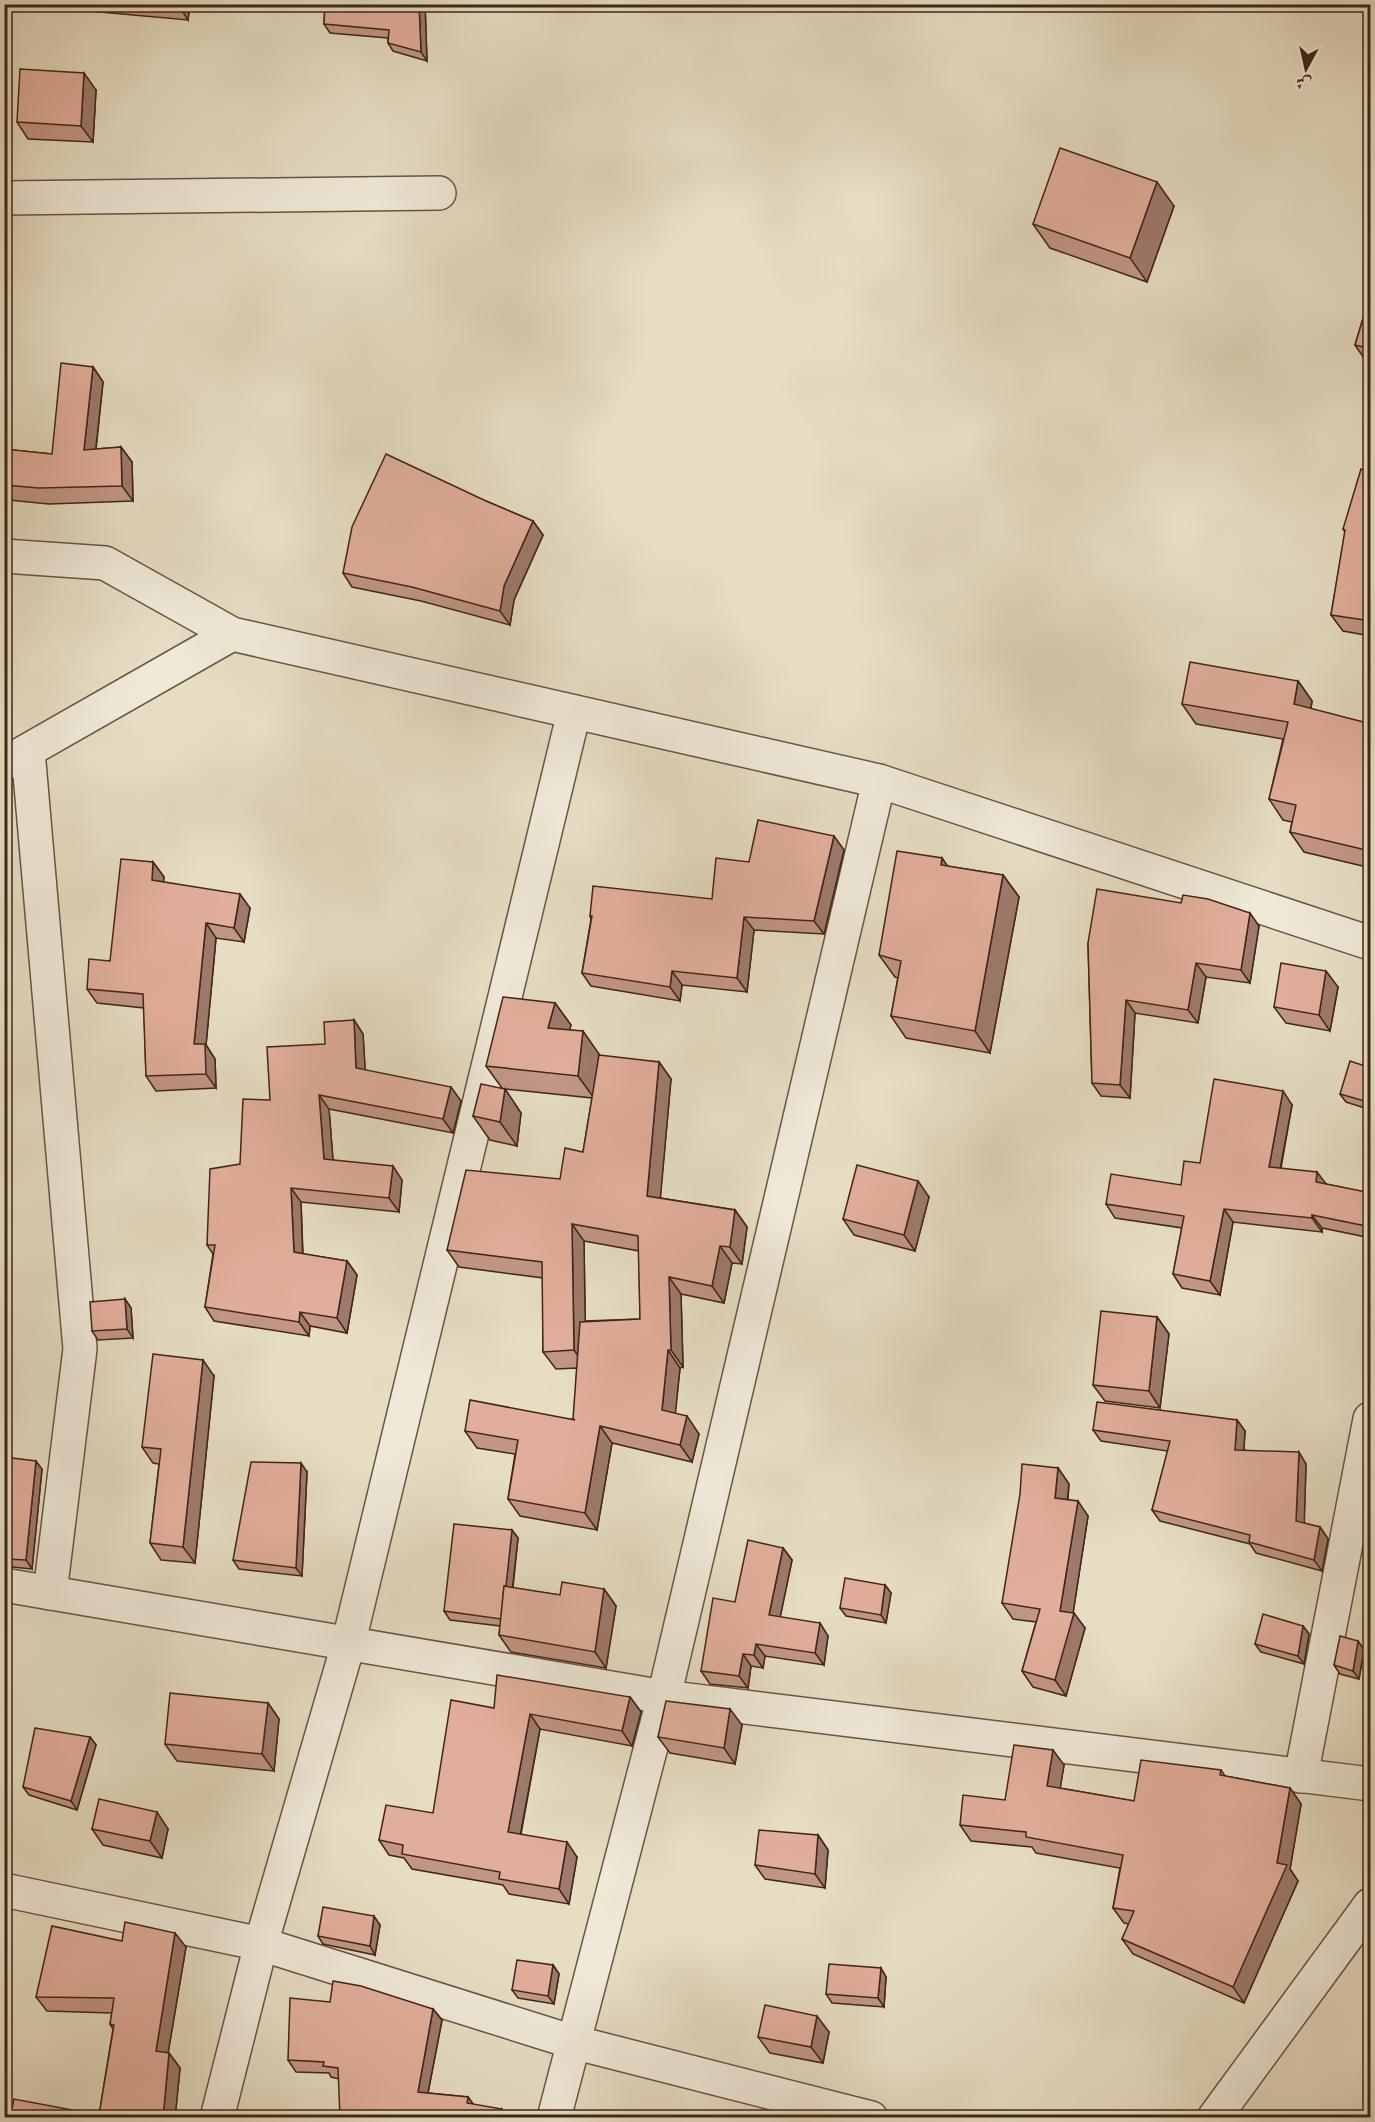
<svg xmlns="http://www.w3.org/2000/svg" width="1375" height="2122" font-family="'EB Garamond',Amiri,serif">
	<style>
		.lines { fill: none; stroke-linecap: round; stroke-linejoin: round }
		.minor-casing { stroke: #6a5442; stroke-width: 36 }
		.tertiary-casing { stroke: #6a5442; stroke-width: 36 }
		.minor { stroke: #efe9d8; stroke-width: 33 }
		.tertiary { stroke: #efe9d8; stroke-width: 33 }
		.wall { fill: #c29685; stroke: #412617; stroke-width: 1.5; fill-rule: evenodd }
		.shaded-wall { fill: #9e7a6c; stroke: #412617; stroke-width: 1.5 }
		.building { fill: #e1ae9b; stroke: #412617; stroke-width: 1.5 }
	</style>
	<rect width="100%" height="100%" fill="#e6ddc3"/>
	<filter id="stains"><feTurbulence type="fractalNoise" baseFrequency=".00333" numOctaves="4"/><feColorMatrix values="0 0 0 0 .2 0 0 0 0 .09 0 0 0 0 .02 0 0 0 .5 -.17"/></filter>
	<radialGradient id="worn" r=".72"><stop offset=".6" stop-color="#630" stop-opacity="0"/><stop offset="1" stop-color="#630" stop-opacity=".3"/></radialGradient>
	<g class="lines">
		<defs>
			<g id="minor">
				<path d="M 4,198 L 439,193"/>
				<path d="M 4,556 L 105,563 L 232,634 L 879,781 L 1370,943"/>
				<path d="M 28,751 L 80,1349 L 50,1593"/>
				<path d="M 4,764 L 232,634"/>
				<path d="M 1301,1776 L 1370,1419"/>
				<path d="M 4,1890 L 261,1944 L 573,2042 L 871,2118"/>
				<path d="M 217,2118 L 261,1944 L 348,1645 L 574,712"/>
				<path d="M 554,2118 L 664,1697 L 879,781"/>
				<path d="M 1214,2118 L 1370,1905"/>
			</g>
			<path id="tertiary" d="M 4,1585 L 664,1697 L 1370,1784"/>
		</defs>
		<use href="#minor" class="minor-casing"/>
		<use href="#tertiary" class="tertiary-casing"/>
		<use href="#minor" class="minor"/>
		<use href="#tertiary" class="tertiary"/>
	</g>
	<g class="wall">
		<path d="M 75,4 L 190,4 L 188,20 L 78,10 Z"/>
		<path d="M 325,4 L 425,4 L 427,61 L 393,51 L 388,43 L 388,38 L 330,33 L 324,24 Z"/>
		<path d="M 96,90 L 93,142 L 28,139 L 17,122 Z"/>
		<path d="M 1174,206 L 1147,282 L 1050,248 L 1033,224 Z"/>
		<path d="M 1371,292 L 1371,362 L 1366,361 L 1355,345 Z"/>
		<path d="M 93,367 L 103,382 L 96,449 L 121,447 L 132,462 L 133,501 L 49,504 L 9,500 L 4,493 L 4,449 L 52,454 Z"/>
		<path d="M 1371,472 L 1371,636 L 1343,631 L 1331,615 L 1345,532 L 1343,529 Z"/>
		<path d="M 486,501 L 533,521 L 543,535 L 514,600 L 510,625 L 421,601 L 352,587 L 343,573 Z"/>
		<path d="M 1298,681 L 1312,701 L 1311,709 L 1371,724 L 1371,868 L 1304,852 L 1290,832 L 1292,822 L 1283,820 L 1269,799 L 1283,739 L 1196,724 L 1182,704 Z"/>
		<path d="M 844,850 L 824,934 L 754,930 L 747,992 L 682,985 L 680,1001 L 591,986 L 582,973 L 591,919 L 590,916 L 712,899 L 749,862 Z"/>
		<path d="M 942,858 L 947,866 L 1003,875 L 1019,897 L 990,1053 L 906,1038 L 891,1016 L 898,978 L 895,977 L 879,955 Z"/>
		<path d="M 153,862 L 164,877 L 163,882 L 250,908 L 244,942 L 216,938 L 206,1045 L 215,1059 L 216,1088 L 156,1091 L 146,1076 L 144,1008 L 97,1003 L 87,989 L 110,961 Z"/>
		<path d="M 1259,926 L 1250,983 L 1206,977 L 1198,1023 L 1135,1013 L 1130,1098 L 1101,1096 L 1092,1083 L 1088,943 Z"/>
		<path d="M 1338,987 L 1330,1031 L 1286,1023 L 1274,1007 Z"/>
		<path d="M 555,1003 L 571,1025 L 569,1030 L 599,1054 L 598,1058 L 659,1062 L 671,1079 L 660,1198 L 735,1210 L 747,1227 L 742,1264 L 732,1263 L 724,1303 L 681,1294 L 683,1367 L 680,1368 L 675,1414 L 699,1434 L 692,1462 L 612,1443 L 597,1530 L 520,1516 L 508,1499 L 515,1454 L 477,1448 L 465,1431 L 574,1419 L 577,1368 L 556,1369 L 543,1352 L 543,1278 L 459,1267 L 447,1250 L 560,1179 L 583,1152 L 592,1098 L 505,1089 L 521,1113 L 517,1146 L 490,1140 L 473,1116 L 502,1088 L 486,1066 ZM 584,1241 L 639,1251 L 640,1319 L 585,1321 Z"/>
		<path d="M 354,1020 L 363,1034 L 365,1070 L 461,1101 L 453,1133 L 329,1109 L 333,1160 L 402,1180 L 399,1212 L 301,1202 L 303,1254 L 347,1261 L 357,1275 L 347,1333 L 310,1326 L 309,1336 L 214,1321 L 205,1307 L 213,1254 L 207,1245 L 240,1164 L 270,1100 L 325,1044 Z"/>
		<path d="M 1371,1068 L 1371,1110 L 1346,1102 L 1340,1094 Z"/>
		<path d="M 1292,1105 L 1281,1168 L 1326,1184 L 1371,1193 L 1371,1238 L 1322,1228 L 1322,1232 L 1233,1222 L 1220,1295 L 1182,1288 L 1173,1274 L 1182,1228 L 1115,1218 L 1106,1204 L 1181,1185 L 1200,1163 Z"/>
		<path d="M 929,1197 L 915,1251 L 854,1235 L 843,1219 Z"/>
		<path d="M 125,1299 L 131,1308 L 133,1338 L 98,1340 L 92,1331 Z"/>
		<path d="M 1157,1317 L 1169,1334 L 1160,1408 L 1105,1401 L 1093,1385 Z"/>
		<path d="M 214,1376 L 195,1563 L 161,1560 L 150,1543 L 159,1464 L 153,1463 L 142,1447 Z"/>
		<path d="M 1237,1420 L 1245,1431 L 1244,1450 L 1306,1464 L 1304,1523 L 1320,1527 L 1328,1539 L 1322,1571 L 1256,1553 L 1250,1544 L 1160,1521 L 1152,1510 L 1168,1451 L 1101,1441 L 1093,1430 Z"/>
		<path d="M 1058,1468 L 1069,1484 L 1068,1499 L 1088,1516 L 1073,1613 L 1085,1628 L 1066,1696 L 1033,1687 L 1022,1671 L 1036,1622 L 1013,1619 L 1002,1603 Z"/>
		<path d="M 42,1469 L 32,1569 L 12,1567 L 6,1559 Z"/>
		<path d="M 307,1472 L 302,1576 L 239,1569 L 233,1560 Z"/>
		<path d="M 512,1530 L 518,1538 L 513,1588 L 560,1595 L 604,1589 L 616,1606 L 606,1668 L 511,1652 L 499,1635 L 500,1626 L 450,1620 L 444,1611 Z"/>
		<path d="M 783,1548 L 792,1560 L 780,1617 L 828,1636 L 824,1665 L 765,1656 L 763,1668 L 751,1666 L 748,1688 L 710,1684 L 701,1671 L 735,1602 Z"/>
		<path d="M 885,1585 L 891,1593 L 886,1623 L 846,1616 L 840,1608 Z"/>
		<path d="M 1303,1626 L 1309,1634 L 1304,1664 L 1261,1652 L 1255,1644 Z"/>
		<path d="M 1358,1641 L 1364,1650 L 1359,1679 L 1340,1674 L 1334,1665 Z"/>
		<path d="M 630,1697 L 641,1712 L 632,1746 L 540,1729 L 521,1834 L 577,1857 L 569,1904 L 509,1894 L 503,1885 L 412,1869 L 404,1858 L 389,1855 L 379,1840 L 433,1813 L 494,1708 Z"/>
		<path d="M 268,1703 L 279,1719 L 274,1771 L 177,1761 L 165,1744 Z"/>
		<path d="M 742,1725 L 735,1764 L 670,1753 L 658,1737 Z"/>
		<path d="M 90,1737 L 96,1745 L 77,1810 L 29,1795 L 23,1787 Z"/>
		<path d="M 1064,1765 L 1060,1788 L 1134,1801 L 1221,1770 L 1225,1776 L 1290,1788 L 1301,1804 L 1290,1869 L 1298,1881 L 1244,2003 L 1133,1954 L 1122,1939 L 1129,1924 L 1124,1923 L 1113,1908 L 1120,1868 L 1036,1853 L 1032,1847 L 971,1841 L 960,1825 L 1005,1800 Z"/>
		<path d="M 92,1829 L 168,1829 L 162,1858 L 103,1845 Z"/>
		<path d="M 818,1835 L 828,1850 L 825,1888 L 765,1879 L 755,1865 Z"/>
		<path d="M 380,1925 L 375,1955 L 323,1944 L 318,1936 Z"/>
		<path d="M 122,1941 L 186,1947 L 168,2053 L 169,2053 L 180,2068 L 175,2118 L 10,2118 L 99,2115 L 113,2029 L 110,2024 L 112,2013 L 47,2011 L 36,1997 Z"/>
		<path d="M 553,1965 L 559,1974 L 554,2004 L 518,1998 L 512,1990 Z"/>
		<path d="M 881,1968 L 886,1977 L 884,2007 L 832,2003 L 826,1994 Z"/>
		<path d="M 330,2002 L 433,2009 L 442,2020 L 428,2093 L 468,2097 L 473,2104 L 508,2118 L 331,2077 L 329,2073 L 296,2072 L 288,2060 Z"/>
		<path d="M 829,2032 L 823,2063 L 770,2053 L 758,2037 Z"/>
	</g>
	<g class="shaded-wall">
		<path d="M 181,4 L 190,4 L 188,20 L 181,9 Z"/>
		<path d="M 419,4 L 425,4 L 427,61 L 421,52 Z"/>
		<path d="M 84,73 L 96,90 L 93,142 L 81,126 Z"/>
		<path d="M 1157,182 L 1174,206 L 1147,282 L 1130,258 Z"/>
		<path d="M 93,367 L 103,382 L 94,465 L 84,450 Z"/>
		<path d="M 121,447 L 132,462 L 133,501 L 122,486 Z"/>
		<path d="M 533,521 L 543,535 L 514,600 L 510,625 L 500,611 L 504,586 Z"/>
		<path d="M 1298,681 L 1312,701 L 1308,725 L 1294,704 Z"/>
		<path d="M 834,836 L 844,850 L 824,934 L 814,921 Z"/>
		<path d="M 942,858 L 957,880 L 941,865 Z"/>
		<path d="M 153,862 L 164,877 L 162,895 L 152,880 Z"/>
		<path d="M 1003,875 L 1019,897 L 990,1053 L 975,1031 Z"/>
		<path d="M 240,894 L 250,908 L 244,942 L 234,928 Z"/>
		<path d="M 1250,913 L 1259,926 L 1250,983 L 1241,970 Z"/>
		<path d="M 744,917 L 754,930 L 747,992 L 737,978 Z"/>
		<path d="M 206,923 L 216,938 L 206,1045 L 215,1059 L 216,1088 L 206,1074 L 194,1044 Z"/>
		<path d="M 1196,963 L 1206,977 L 1198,1023 L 1188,1010 Z"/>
		<path d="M 672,971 L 682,985 L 680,1001 L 670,987 Z"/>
		<path d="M 1326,971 L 1338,987 L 1330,1031 L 1319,1015 Z"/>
		<path d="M 1126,1000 L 1135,1013 L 1130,1098 L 1120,1085 Z"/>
		<path d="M 555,1003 L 571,1025 L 564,1050 L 548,1028 Z"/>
		<path d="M 354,1020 L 363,1034 L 366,1082 L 356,1068 Z"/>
		<path d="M 583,1031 L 599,1054 L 594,1098 L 578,1076 Z"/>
		<path d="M 659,1062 L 671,1079 L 659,1214 L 647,1196 Z"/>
		<path d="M 451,1087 L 461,1101 L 453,1133 L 443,1119 Z"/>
		<path d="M 505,1089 L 521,1113 L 517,1146 L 500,1122 Z"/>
		<path d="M 1283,1091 L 1292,1105 L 1278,1180 L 1269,1167 Z"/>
		<path d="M 319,1095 L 329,1109 L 334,1173 L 324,1159 Z"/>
		<path d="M 393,1166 L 402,1180 L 399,1212 L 389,1198 Z"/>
		<path d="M 1317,1172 L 1327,1185 L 1316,1182 Z"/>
		<path d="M 918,1181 L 929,1197 L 915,1251 L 904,1235 Z"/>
		<path d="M 291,1188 L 301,1202 L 303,1266 L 294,1252 Z"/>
		<path d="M 1224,1209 L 1233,1222 L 1220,1295 L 1210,1281 Z"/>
		<path d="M 735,1210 L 747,1227 L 742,1264 L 730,1247 Z"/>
		<path d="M 1312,1215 L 1322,1228 L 1322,1232 L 1312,1218 Z"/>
		<path d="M 572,1224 L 584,1241 L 586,1368 L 574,1350 Z"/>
		<path d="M 720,1246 L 732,1263 L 724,1303 L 712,1286 Z"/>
		<path d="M 347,1261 L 357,1275 L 347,1333 L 337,1318 Z"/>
		<path d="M 669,1277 L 681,1294 L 683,1367 L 671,1350 Z"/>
		<path d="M 125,1299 L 131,1308 L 133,1338 L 127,1329 Z"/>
		<path d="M 300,1312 L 310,1326 L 309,1336 L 299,1322 Z"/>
		<path d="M 1157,1317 L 1169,1334 L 1160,1408 L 1149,1391 Z"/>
		<path d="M 668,1350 L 680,1368 L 674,1427 L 662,1410 Z"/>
		<path d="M 203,1360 L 214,1376 L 195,1563 L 183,1547 Z"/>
		<path d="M 687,1416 L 699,1434 L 692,1462 L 680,1445 Z"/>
		<path d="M 1237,1420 L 1245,1431 L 1243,1461 L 1235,1450 Z"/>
		<path d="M 600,1426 L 612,1443 L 597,1530 L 585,1513 Z"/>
		<path d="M 1299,1452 L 1306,1464 L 1304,1532 L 1296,1521 Z"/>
		<path d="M 36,1461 L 42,1469 L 32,1569 L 26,1560 Z"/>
		<path d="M 301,1463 L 307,1472 L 302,1576 L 296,1568 Z"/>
		<path d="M 1058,1468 L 1069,1484 L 1066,1513 L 1055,1498 Z"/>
		<path d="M 1078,1501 L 1088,1516 L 1072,1620 L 1074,1613 L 1085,1628 L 1066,1696 L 1055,1680 L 1060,1611 Z"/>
		<path d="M 1320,1527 L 1328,1539 L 1322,1571 L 1314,1560 Z"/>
		<path d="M 512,1530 L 518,1538 L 508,1627 L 502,1619 Z"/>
		<path d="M 783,1548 L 792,1560 L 778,1628 L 769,1615 Z"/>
		<path d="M 885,1585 L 891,1593 L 886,1623 L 881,1615 Z"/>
		<path d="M 604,1589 L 616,1606 L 606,1668 L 595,1652 Z"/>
		<path d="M 820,1623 L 828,1636 L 824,1665 L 815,1653 Z"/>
		<path d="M 1303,1626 L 1309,1634 L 1304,1664 L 1298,1656 Z"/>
		<path d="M 1358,1641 L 1364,1650 L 1359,1679 L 1353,1671 Z"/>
		<path d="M 756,1644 L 765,1656 L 763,1668 L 754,1655 Z"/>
		<path d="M 743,1654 L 751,1666 L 748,1688 L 739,1676 Z"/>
		<path d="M 630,1697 L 641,1712 L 632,1746 L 622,1731 Z"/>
		<path d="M 268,1703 L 279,1719 L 274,1771 L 262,1754 Z"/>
		<path d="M 730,1709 L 742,1725 L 735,1764 L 724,1748 Z"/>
		<path d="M 530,1714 L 540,1729 L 518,1847 L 508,1832 Z"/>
		<path d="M 90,1737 L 96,1745 L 77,1810 L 71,1801 Z"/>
		<path d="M 1053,1750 L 1064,1765 L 1058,1802 L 1047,1786 Z"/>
		<path d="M 1290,1788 L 1301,1804 L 1290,1869 L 1298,1881 L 1244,2003 L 1233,1987 L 1277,1863 Z"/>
		<path d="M 157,1812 L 168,1829 L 162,1858 L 150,1841 Z"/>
		<path d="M 818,1835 L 828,1850 L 825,1888 L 815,1874 Z"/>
		<path d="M 567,1842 L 577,1857 L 569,1904 L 559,1889 Z"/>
		<path d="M 374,1916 L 380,1925 L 375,1955 L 370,1946 Z"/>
		<path d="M 175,1933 L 186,1947 L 166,2065 L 156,2051 Z"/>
		<path d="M 553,1965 L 559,1974 L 554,2004 L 548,1996 Z"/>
		<path d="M 881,1968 L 886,1977 L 884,2007 L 878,1998 Z"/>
		<path d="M 433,2009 L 442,2020 L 426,2103 L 418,2092 Z"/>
		<path d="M 817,2016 L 829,2032 L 823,2063 L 811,2047 Z"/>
		<path d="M 169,2053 L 180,2068 L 175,2118 L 163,2118 Z"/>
		<path d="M 468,2097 L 476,2108 L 467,2103 Z"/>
		<path d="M 502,2109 L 508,2118 L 500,2118 Z"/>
	</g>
	<g class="building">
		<path d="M 136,4 L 181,4 L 181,9 Z"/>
		<path d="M 325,4 L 419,4 L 421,52 L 388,43 L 389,30 L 324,24 Z"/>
		<path d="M 20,69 L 84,73 L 81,126 L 17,122 Z"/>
		<path d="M 1060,148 L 1157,182 L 1130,258 L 1033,224 Z"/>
		<path d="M 1371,292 L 1371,349 L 1355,345 Z"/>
		<path d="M 61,363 L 93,367 L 84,450 L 121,447 L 122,486 L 39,488 L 4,485 L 4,449 L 52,454 Z"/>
		<path d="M 386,454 L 486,501 L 533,521 L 504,586 L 500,611 L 412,587 L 343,573 L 352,527 Z"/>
		<path d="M 1361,469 L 1371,472 L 1371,621 L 1331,615 L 1345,530 L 1343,529 Z"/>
		<path d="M 1190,662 L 1298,681 L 1294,704 L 1371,724 L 1371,858 L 1364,856 L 1366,850 L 1290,832 L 1296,805 L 1269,799 L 1288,722 L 1182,704 Z"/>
		<path d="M 758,820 L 834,836 L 814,921 L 744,917 L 737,978 L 672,971 L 670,987 L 582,973 L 592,916 L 590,916 L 593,886 L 712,899 L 716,858 L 749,862 Z"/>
		<path d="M 897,851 L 942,858 L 941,865 L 1003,875 L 975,1031 L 891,1016 L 901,961 L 879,955 Z"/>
		<path d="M 121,859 L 153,862 L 152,880 L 240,894 L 234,928 L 206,923 L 194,1044 L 205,1044 L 206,1074 L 146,1076 L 143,994 L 87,989 L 89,959 L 110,961 Z"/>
		<path d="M 1097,889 L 1181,903 L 1183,895 L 1208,899 L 1250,913 L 1241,970 L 1196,963 L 1188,1010 L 1126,1000 L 1120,1085 L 1092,1083 L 1088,943 Z"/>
		<path d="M 1281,963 L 1326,971 L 1319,1015 L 1274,1007 Z"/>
		<path d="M 503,997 L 555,1003 L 548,1028 L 583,1031 L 578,1076 L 486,1066 Z"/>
		<path d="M 354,1020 L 356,1068 L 451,1087 L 443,1119 L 319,1095 L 324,1159 L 393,1166 L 389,1198 L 291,1188 L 294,1252 L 347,1261 L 337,1318 L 300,1312 L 299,1322 L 205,1307 L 215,1245 L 207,1245 L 210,1169 L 240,1164 L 243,1099 L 270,1100 L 267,1047 L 325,1044 L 324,1022 Z"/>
		<path d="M 599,1055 L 659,1062 L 647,1196 L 735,1210 L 730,1247 L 720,1246 L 712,1286 L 669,1277 L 671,1350 L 668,1350 L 662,1410 L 687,1416 L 680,1445 L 600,1426 L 585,1513 L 508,1499 L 518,1440 L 465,1431 L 470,1400 L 575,1420 L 573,1419 L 580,1322 L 640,1319 L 638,1236 L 572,1224 L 574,1350 L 543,1352 L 542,1262 L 447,1250 L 466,1170 L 560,1179 L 565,1148 L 583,1152 Z"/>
		<path d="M 1350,1061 L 1371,1068 L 1371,1103 L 1340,1094 Z"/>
		<path d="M 1214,1079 L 1283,1091 L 1269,1167 L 1317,1172 L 1316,1182 L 1371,1193 L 1371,1227 L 1312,1215 L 1312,1218 L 1224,1209 L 1210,1281 L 1173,1274 L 1184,1216 L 1106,1204 L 1111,1174 L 1181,1185 L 1184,1161 L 1200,1163 Z"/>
		<path d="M 481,1084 L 505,1089 L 500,1122 L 473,1116 Z"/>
		<path d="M 857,1165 L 918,1181 L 904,1235 L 843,1219 Z"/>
		<path d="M 125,1299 L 127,1329 L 92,1331 L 90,1302 Z"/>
		<path d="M 1101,1311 L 1157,1317 L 1149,1391 L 1093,1385 Z"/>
		<path d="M 153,1354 L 203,1360 L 183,1547 L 150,1543 L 161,1449 L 142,1447 Z"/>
		<path d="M 1097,1402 L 1237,1420 L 1235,1450 L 1299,1452 L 1296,1521 L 1320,1527 L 1314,1560 L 1249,1542 L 1250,1535 L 1152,1510 L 1170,1441 L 1093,1430 Z"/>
		<path d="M 4,1457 L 36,1461 L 26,1560 L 6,1559 L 4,1506 Z"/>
		<path d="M 251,1462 L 301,1463 L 296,1568 L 233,1560 Z"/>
		<path d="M 1022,1464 L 1058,1468 L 1055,1498 L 1078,1501 L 1060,1611 L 1074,1613 L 1055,1680 L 1022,1671 L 1040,1609 L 1002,1603 L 1020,1494 Z"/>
		<path d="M 454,1524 L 512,1530 L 506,1586 L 504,1586 L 501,1619 L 444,1611 Z"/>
		<path d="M 748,1540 L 783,1548 L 769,1615 L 820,1623 L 815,1653 L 756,1644 L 754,1655 L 743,1654 L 739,1676 L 701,1671 L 713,1598 L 735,1602 Z"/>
		<path d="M 845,1578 L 885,1585 L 881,1615 L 840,1608 Z"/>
		<path d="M 562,1582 L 604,1589 L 595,1652 L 499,1635 L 504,1586 L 560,1595 Z"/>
		<path d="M 1263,1614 L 1303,1626 L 1298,1656 L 1255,1644 Z"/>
		<path d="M 1340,1636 L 1358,1641 L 1353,1671 L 1334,1665 Z"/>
		<path d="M 497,1675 L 630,1697 L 622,1731 L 530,1714 L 508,1832 L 567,1842 L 559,1889 L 499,1879 L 500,1872 L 402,1854 L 403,1845 L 379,1840 L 386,1805 L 433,1813 L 451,1700 L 494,1708 Z"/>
		<path d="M 170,1693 L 268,1703 L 262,1754 L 165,1744 Z"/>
		<path d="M 666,1701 L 730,1709 L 724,1748 L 658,1737 Z"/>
		<path d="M 35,1728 L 90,1737 L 71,1801 L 23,1787 Z"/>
		<path d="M 1014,1745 L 1053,1750 L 1047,1786 L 1134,1801 L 1141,1760 L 1221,1770 L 1220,1775 L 1290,1788 L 1277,1863 L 1287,1865 L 1233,1987 L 1122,1939 L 1134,1911 L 1113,1908 L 1123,1855 L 1026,1837 L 1026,1832 L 960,1825 L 963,1795 L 1005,1800 Z"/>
		<path d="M 99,1799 L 157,1812 L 150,1841 L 92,1829 Z"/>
		<path d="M 759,1830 L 818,1835 L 815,1874 L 755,1865 Z"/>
		<path d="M 323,1907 L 374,1916 L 370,1946 L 318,1936 Z"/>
		<path d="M 125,1922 L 175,1933 L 156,2051 L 169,2053 L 163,2118 L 10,2118 L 14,2099 L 99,2115 L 114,2025 L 110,2024 L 114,1998 L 36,1997 L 52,1926 L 122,1941 Z"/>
		<path d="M 517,1960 L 553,1965 L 548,1996 L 512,1990 Z"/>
		<path d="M 829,1964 L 881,1968 L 878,1998 L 826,1994 Z"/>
		<path d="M 333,1981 L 361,1986 L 433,2009 L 418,2092 L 468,2097 L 467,2103 L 502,2109 L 500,2118 L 340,2118 L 338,2068 L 323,2066 L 324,2062 L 288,2060 L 290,1998 L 330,2002 Z"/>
		<path d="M 765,2005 L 817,2016 L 811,2047 L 758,2037 Z"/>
	</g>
	<rect width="1375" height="2122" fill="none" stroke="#e6ddc3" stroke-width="24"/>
	<rect x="6" y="6" width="1363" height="2110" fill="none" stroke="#412617" stroke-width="3"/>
	<rect x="12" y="12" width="1351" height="2098" fill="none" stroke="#412617" stroke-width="1.5"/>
	<g transform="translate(1306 69) rotate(188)" stroke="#efe9d8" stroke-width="4.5" paint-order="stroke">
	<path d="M0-4.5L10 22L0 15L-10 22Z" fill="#412617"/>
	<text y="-9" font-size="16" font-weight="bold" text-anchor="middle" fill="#412617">ش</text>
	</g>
	<rect width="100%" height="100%" filter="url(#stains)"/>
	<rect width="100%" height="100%" fill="url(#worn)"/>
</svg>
